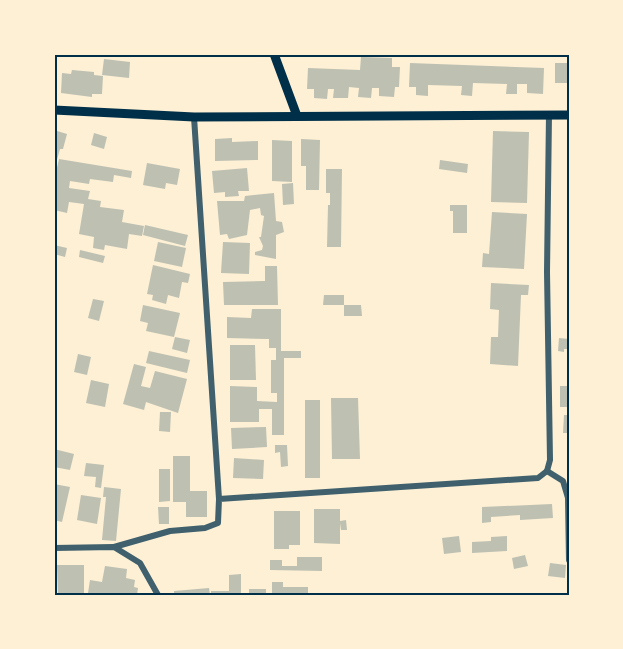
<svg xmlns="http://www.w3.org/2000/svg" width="623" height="649" font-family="Signika,sans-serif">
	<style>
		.building { fill: #bec0b2 }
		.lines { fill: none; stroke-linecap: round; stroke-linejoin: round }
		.minor { stroke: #3f606c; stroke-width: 6 }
		.secondary { stroke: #003049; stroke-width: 9 }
		.neatline { fill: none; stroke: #003049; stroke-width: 2 }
	</style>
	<rect width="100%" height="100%" fill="#fdf0d5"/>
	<g class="building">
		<path d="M 361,57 L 392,58 L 392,67 L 400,67 L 399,87 L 395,87 L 394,97 L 379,96 L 379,88 L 372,88 L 371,98 L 358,97 L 359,88 L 349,87 L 348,98 L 333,98 L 334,89 L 328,89 L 327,99 L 314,98 L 314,89 L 307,89 L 308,68 L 360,70 Z"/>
		<path d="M 104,59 L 130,62 L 129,78 L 102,75 Z"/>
		<path d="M 410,63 L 544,68 L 543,94 L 527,93 L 527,84 L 517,84 L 517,94 L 506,94 L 507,84 L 473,83 L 472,96 L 461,95 L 462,86 L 428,85 L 428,96 L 416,95 L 416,87 L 409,87 Z"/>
		<rect x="555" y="63" width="14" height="20"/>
		<path d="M 72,70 L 94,72 L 94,75 L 103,76 L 102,94 L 92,94 L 92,97 L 61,93 L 62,73 L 71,74 Z"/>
		<path d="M 54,130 L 67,134 L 63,149 L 60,149 L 55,167 Z"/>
		<path d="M 493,131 L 529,132 L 527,203 L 491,202 Z"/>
		<path d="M 94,133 L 107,137 L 104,149 L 91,145 Z"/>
		<path d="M 232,138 L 232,142 L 258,141 L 258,160 L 215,161 L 215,139 Z"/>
		<path d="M 301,139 L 320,140 L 319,190 L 306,190 L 306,166 L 301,166 Z"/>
		<path d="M 272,140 L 292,141 L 292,182 L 272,181 Z"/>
		<path d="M 59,159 L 132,171 L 131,178 L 114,175 L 113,182 L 90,179 L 89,184 L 70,181 L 69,188 L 90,191 L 88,199 L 101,201 L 100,207 L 124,210 L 122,222 L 144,226 L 142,236 L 129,234 L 127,249 L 105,245 L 104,250 L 93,248 L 94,237 L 79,234 L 84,204 L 69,202 L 67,213 L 54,210 L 54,181 Z"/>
		<path d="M 440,160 L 468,164 L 467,173 L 439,169 Z"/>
		<path d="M 147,163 L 180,169 L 177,185 L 166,183 L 165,189 L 143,185 Z"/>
		<path d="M 247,168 L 249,191 L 238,191 L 239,196 L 225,197 L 225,192 L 214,193 L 212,171 Z"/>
		<path d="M 326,169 L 342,169 L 341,247 L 327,247 L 328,205 L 330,205 L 330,193 L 326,193 Z"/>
		<path d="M 293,183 L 294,204 L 283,205 L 282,184 Z"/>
		<path d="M 274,193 L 276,221 L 282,222 L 284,232 L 276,235 L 276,259 L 255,255 L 255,252 L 262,250 L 263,246 L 259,237 L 261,237 L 264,216 L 261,215 L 260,208 L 250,210 L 247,235 L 229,239 L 227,234 L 220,235 L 217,201 L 244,201 L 245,196 Z"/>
		<path d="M 450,205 L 467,205 L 467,233 L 453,233 L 453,211 L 450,211 Z"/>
		<path d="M 492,212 L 527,214 L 524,269 L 482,267 L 483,253 L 489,254 Z"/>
		<path d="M 145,225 L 188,235 L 185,246 L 143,235 Z"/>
		<path d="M 158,242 L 186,248 L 182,267 L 154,261 Z"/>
		<path d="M 223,242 L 250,243 L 249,274 L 221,273 Z"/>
		<path d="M 54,245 L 67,248 L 65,257 L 54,254 Z"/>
		<path d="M 80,250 L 105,256 L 103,263 L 79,257 Z"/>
		<path d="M 153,265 L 190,274 L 188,283 L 182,282 L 179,298 L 168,295 L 166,304 L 152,300 L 153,295 L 147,294 Z"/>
		<path d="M 265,266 L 277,266 L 278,305 L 224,305 L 223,282 L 265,281 Z"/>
		<path d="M 491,283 L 529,285 L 528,295 L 521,295 L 518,366 L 490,364 L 491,337 L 498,337 L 499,310 L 490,309 Z"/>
		<path d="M 324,295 L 344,295 L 344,305 L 323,305 Z"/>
		<path d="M 93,299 L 104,301 L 99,321 L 88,318 Z"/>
		<path d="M 143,305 L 180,313 L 174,337 L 146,331 L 148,323 L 140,321 Z"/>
		<path d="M 344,305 L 361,305 L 362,316 L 344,316 Z"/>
		<path d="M 252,309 L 281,309 L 281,351 L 301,351 L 301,358 L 284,358 L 284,435 L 272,435 L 272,409 L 259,409 L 259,422 L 230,422 L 230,386 L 257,387 L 257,401 L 277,402 L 277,393 L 271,393 L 271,360 L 276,360 L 276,348 L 269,348 L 269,339 L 227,338 L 227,317 L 251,318 Z"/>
		<path d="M 175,337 L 190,340 L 187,353 L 172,349 Z"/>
		<path d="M 559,338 L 569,339 L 569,349 L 564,349 L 564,352 L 558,351 Z"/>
		<path d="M 230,345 L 255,345 L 256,380 L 230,380 Z"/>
		<path d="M 149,351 L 190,360 L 187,373 L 146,363 Z"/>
		<path d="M 78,354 L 91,357 L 87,375 L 74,372 Z"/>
		<path d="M 134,364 L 146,367 L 141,386 L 150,388 L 155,371 L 187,379 L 178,413 L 146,402 L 144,410 L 123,404 Z"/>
		<path d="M 91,380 L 109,384 L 105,407 L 86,403 Z"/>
		<rect x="560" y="386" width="9" height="21"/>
		<path d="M 331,398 L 358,398 L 360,459 L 332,459 Z"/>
		<rect x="305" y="400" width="15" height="78"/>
		<path d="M 160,412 L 171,412 L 170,432 L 159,431 Z"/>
		<path d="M 564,415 L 569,415 L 569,433 L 563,433 Z"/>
		<path d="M 266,427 L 267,447 L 232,449 L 231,428 Z"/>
		<path d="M 275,445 L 287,445 L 288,466 L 281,467 L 280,452 L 275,453 Z"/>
		<path d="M 54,449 L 74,454 L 70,470 L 54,467 Z"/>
		<path d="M 173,456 L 190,456 L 190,491 L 207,491 L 207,517 L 186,517 L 186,502 L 173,502 Z"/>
		<path d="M 234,458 L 264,460 L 263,479 L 233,478 Z"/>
		<path d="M 86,463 L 104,465 L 101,488 L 95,487 L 96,477 L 84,476 Z"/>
		<path d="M 159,469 L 170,469 L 170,501 L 159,502 Z"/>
		<path d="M 54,484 L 70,487 L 62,522 L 54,520 Z"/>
		<path d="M 104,487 L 121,489 L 116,541 L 102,540 L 106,497 L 103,497 Z"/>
		<path d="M 81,495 L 101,498 L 97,524 L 77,520 Z"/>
		<path d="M 552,504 L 553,518 L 520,520 L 520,515 L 491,517 L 491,522 L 482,523 L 482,507 Z"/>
		<path d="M 158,507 L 169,507 L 169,524 L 159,524 Z"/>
		<path d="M 314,509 L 340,509 L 340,521 L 346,520 L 347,530 L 341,530 L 340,523 L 340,544 L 314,543 Z"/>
		<path d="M 274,511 L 300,511 L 300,545 L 289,545 L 289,549 L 274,549 Z"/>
		<path d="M 459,536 L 461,552 L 444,554 L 442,538 Z"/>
		<path d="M 507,536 L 507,551 L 472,553 L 472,542 L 491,541 L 491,537 Z"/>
		<path d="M 525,555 L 528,566 L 514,569 L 512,558 Z"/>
		<path d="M 297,557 L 322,557 L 322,571 L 270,570 L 270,560 L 282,560 L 282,566 L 297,566 Z"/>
		<path d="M 550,563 L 566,565 L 565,578 L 548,576 Z"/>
		<path d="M 57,565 L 84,565 L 84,595 L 58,595 Z"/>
		<path d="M 105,566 L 127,569 L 126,578 L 135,580 L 134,587 L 138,588 L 137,595 L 88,593 L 90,580 L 102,582 Z"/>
		<path d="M 241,574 L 241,595 L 211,595 L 211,591 L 229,591 L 229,575 Z"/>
		<path d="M 272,582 L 283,582 L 283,587 L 308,587 L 308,595 L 272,595 Z"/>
		<path d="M 209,588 L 210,595 L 174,595 L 174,591 Z"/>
		<rect x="249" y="589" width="17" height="6"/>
	</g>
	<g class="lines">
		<g class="minor">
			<path d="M 194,117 L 219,499"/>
			<path d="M 547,471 L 550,460 L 547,272 L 549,114"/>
			<path d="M 547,471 L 563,481 L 568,498 L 569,560"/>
			<path d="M 114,547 L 170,531 L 205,528 L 218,523 L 219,499 L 538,478 L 547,471"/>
			<path d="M 54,548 L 114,547 L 140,563 L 158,595"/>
		</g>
		<g class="secondary">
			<path d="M 274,54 L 297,116"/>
			<path d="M 54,110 L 194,117 L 569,115"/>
		</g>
	</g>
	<rect width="623" height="649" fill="none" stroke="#fdf0d5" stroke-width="111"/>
	<rect x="56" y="56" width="512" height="538" class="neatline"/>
</svg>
